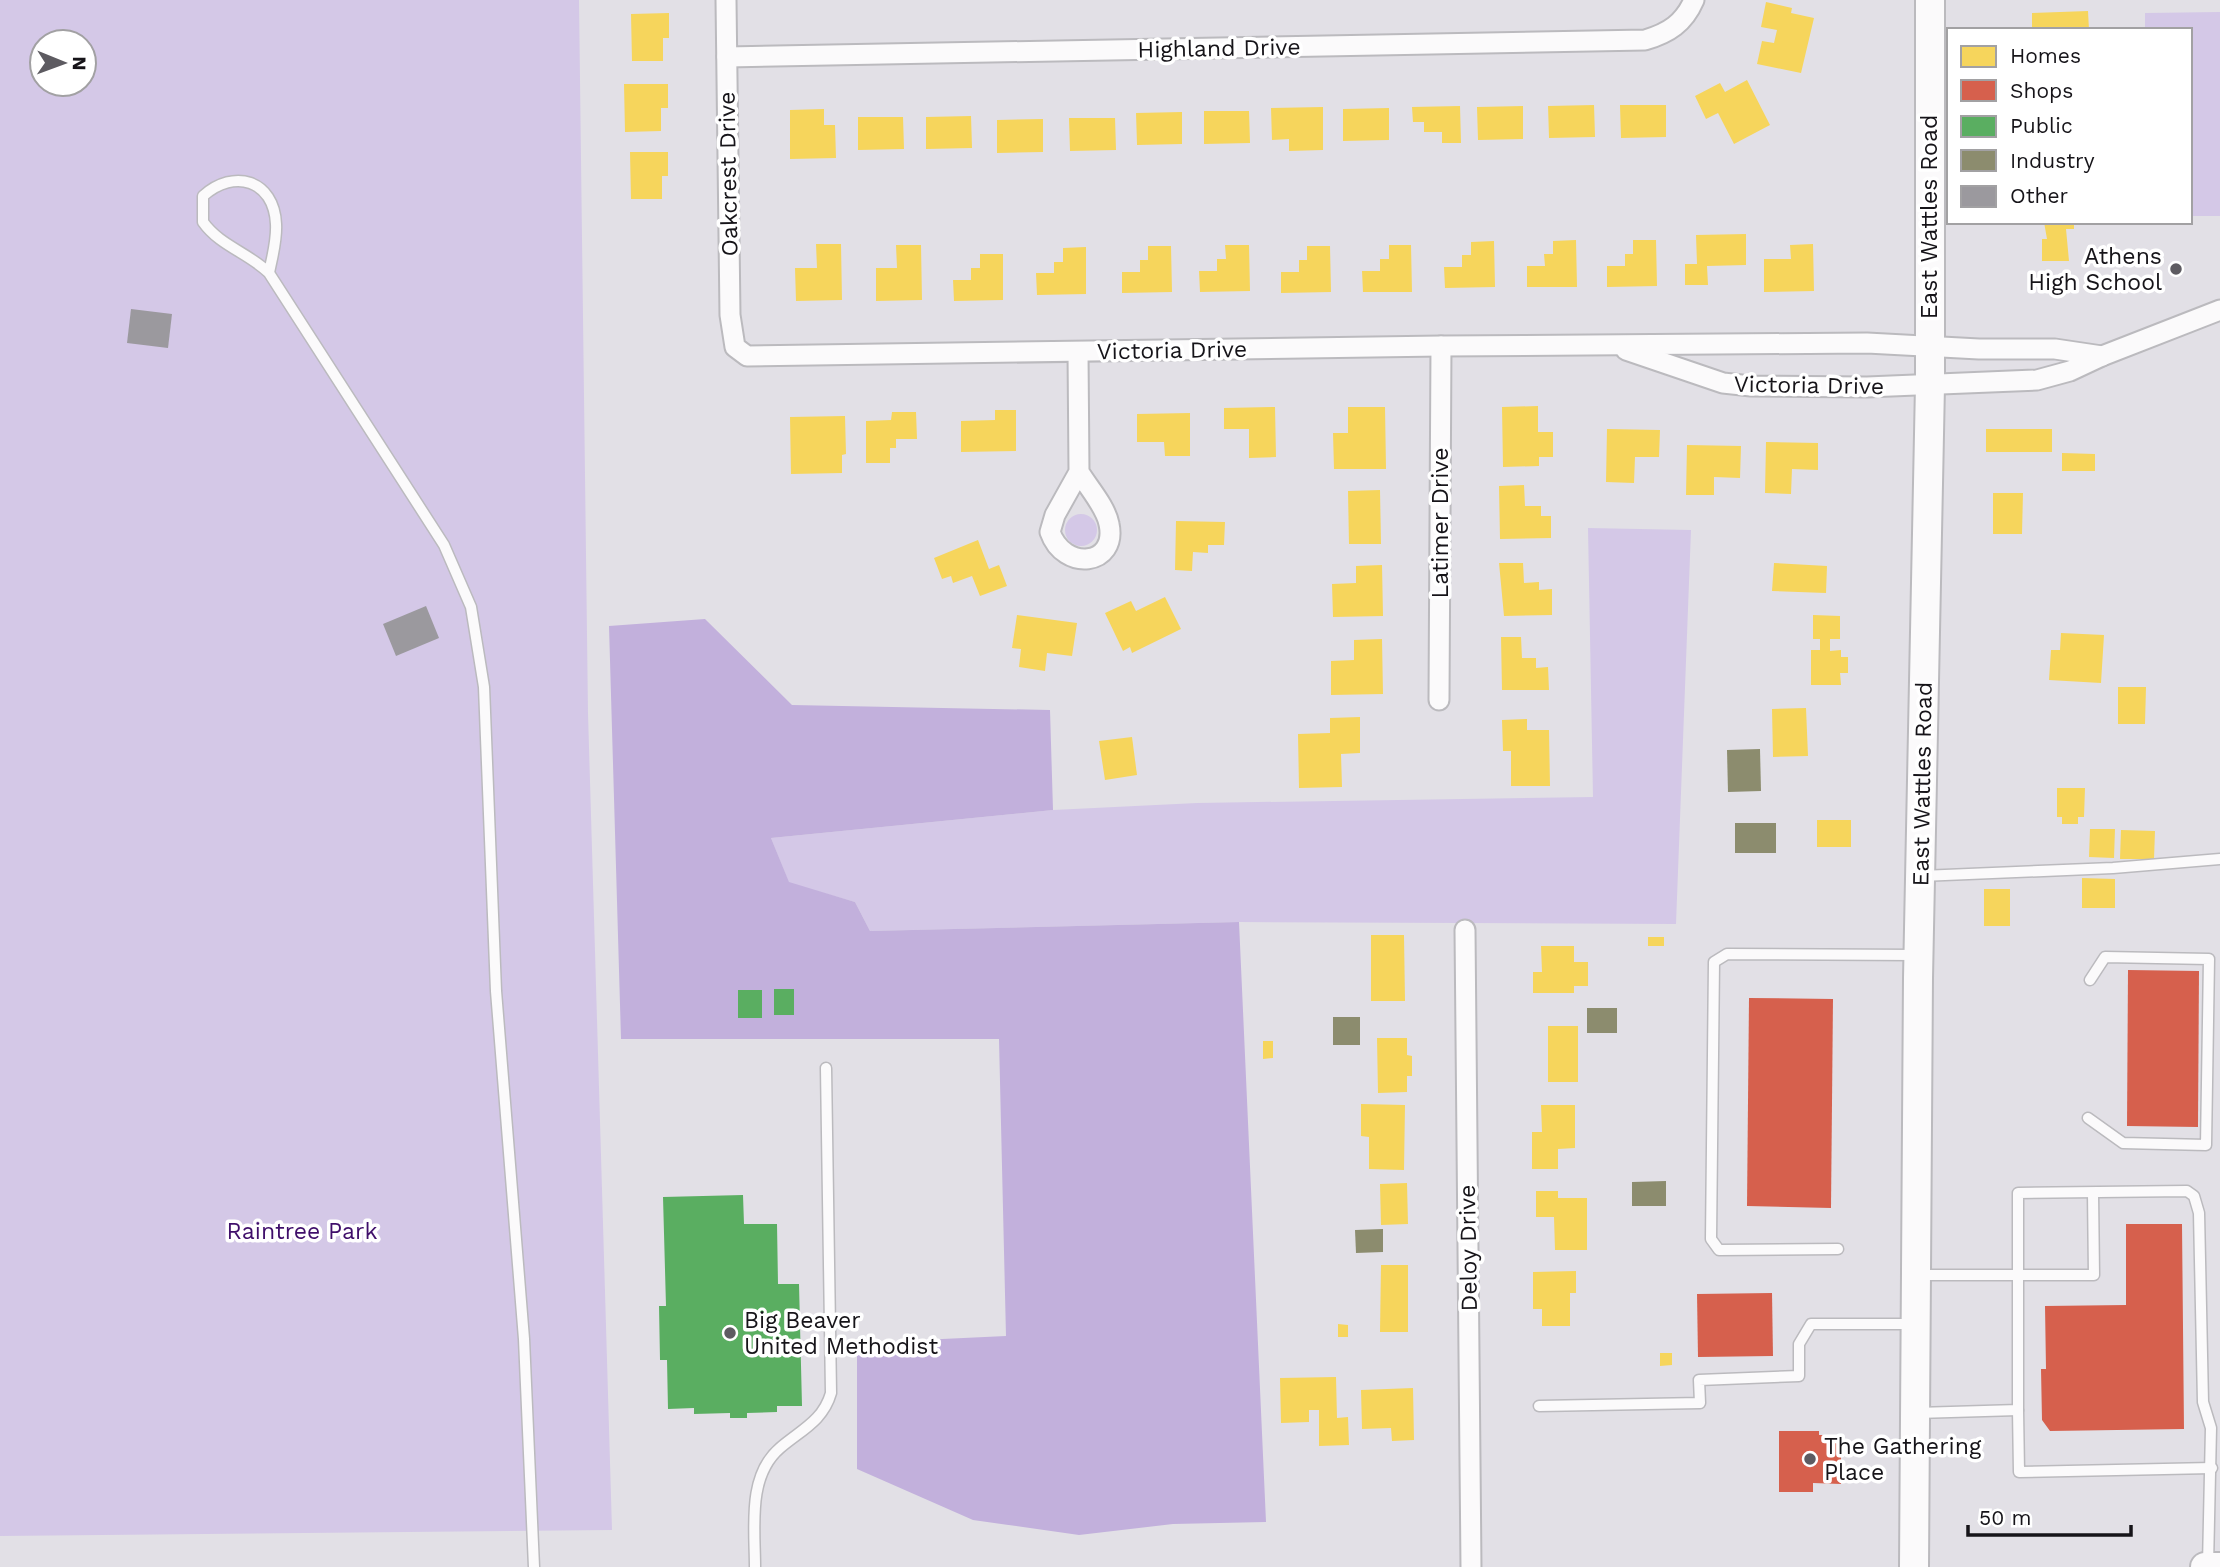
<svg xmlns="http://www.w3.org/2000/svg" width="2220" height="1567" font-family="'Work Sans',sans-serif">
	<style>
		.green { fill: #d4c8e7; fill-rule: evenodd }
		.forest { fill: #c2b0dc }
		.homes { fill: #f6d55c }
		.shops { fill: #d6604d }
		.public { fill: #5aae61 }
		.industry { fill: #8c8c6e }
		.building { fill: #9b999e }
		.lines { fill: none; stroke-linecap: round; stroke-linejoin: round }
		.service-casing { stroke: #bbbabe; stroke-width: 13 }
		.minor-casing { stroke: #bbbabe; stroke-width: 23 }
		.secondary-casing { stroke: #bbbabe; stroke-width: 32 }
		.service { stroke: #fbfafb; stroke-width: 10 }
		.minor { stroke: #fbfafb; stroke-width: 19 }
		.secondary { stroke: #fbfafb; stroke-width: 28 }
		.poi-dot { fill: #5d5b61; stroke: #fff; stroke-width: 2.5 }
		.labels { text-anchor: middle; stroke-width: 7; stroke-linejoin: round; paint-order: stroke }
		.street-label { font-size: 23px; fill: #161419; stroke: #fff }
		.poi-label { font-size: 23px; fill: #161419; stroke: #fff; text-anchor: start }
		.park-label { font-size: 23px; fill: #3f0e6a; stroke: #fff }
	</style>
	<rect width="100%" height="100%" fill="#e2e0e6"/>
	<g class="green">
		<path d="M 0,0 L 579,0 L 588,713 L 612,1530 L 0,1536 ZM 42,42 L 84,42 L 84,84 L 42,84 Z"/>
		<path d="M 2220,12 L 2220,216 L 2190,216 L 2190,30 L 2145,30 L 2145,13 Z"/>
		<circle cx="1081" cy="530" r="16"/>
		<path d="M 1588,528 L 1691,530 L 1676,924 L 1239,922 L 870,931 L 855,902 L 789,883 L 771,838 L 1053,810 L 1197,803 L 1593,797 Z"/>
	</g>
	<path class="forest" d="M 705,619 L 792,705 L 1050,710 L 1053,810 L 771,838 L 789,882 L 855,902 L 870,931 L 1239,922 L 1266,1522 L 1173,1524 L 1079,1535 L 973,1520 L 857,1469 L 857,1343 L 1006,1336 L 999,1039 L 621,1039 L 609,626 Z"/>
	<g class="homes">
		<path d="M 1766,2 L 1792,8 L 1791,13 L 1814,18 L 1801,73 L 1757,64 L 1762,41 L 1774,43 L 1777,30 L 1761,27 Z"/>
		<path d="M 2088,11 L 2089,30 L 2032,30 L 2032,13 Z"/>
		<path d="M 669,13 L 669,38 L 663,38 L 663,61 L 632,61 L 631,14 Z"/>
		<path d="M 1747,80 L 1770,125 L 1734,144 L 1718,113 L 1706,119 L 1695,96 L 1720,83 L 1725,92 Z"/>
		<path d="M 624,84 L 668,84 L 668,108 L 661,108 L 661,131 L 625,132 Z"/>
		<path d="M 1594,105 L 1595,137 L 1549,138 L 1548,106 Z"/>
		<path d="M 1620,105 L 1666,105 L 1666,137 L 1621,138 Z"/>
		<path d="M 1460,106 L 1461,143 L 1442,143 L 1442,132 L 1424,132 L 1424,122 L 1413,122 L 1412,107 Z"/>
		<path d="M 1523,106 L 1523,139 L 1478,140 L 1477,107 Z"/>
		<path d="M 1323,107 L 1323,150 L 1289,151 L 1289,139 L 1272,140 L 1271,108 Z"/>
		<path d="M 1389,108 L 1389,140 L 1343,141 L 1343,109 Z"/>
		<path d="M 824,109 L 824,125 L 835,125 L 836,158 L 790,159 L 790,110 Z"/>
		<path d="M 1204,111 L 1249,111 L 1250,143 L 1204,144 Z"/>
		<path d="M 1182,112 L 1182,144 L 1137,145 L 1136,113 Z"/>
		<path d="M 971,116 L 972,148 L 926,149 L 926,117 Z"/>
		<path d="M 858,117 L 903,117 L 904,149 L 858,150 Z"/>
		<path d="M 1069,118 L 1115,118 L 1116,150 L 1070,151 Z"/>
		<path d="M 1043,119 L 1043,152 L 997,153 L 997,120 Z"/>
		<path d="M 630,152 L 668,152 L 668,176 L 662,176 L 662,199 L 631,199 Z"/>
		<path d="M 2044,222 L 2074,222 L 2074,229 L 2066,229 L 2069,261 L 2042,261 L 2042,239 L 2047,239 Z"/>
		<path d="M 1746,234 L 1746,265 L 1707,266 L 1708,285 L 1685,285 L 1685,264 L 1697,264 L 1696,235 Z"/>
		<path d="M 1576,240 L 1577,287 L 1527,287 L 1527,266 L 1545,266 L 1544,254 L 1553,254 L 1553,241 Z"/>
		<path d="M 1633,240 L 1656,240 L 1657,286 L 1607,287 L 1607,266 L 1625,266 L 1625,254 L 1633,254 Z"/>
		<path d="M 1494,241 L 1495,287 L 1445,288 L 1444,267 L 1462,267 L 1462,255 L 1471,255 L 1471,242 Z"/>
		<path d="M 816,244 L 841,244 L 842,300 L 796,301 L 795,268 L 817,268 Z"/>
		<path d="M 1813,244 L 1814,291 L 1764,292 L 1764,259 L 1791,259 L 1790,245 Z"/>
		<path d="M 896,245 L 921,245 L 922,300 L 876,301 L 876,268 L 897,268 Z"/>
		<path d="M 1225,245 L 1249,245 L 1250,291 L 1200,292 L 1199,271 L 1217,271 L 1217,259 L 1226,259 Z"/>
		<path d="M 1389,245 L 1411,245 L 1412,292 L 1363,292 L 1362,271 L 1380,271 L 1380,259 L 1389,259 Z"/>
		<path d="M 1148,246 L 1171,246 L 1172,292 L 1122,293 L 1122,272 L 1140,272 L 1140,260 L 1148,260 Z"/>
		<path d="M 1307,246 L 1330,246 L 1331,292 L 1281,293 L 1281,272 L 1299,272 L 1299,260 L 1307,260 Z"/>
		<path d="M 1086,247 L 1086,294 L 1037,295 L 1036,273 L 1054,273 L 1054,262 L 1063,262 L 1063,248 Z"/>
		<path d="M 980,254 L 1003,254 L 1003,300 L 954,301 L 953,280 L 971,280 L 971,268 L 980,268 Z"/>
		<path d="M 1538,406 L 1538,432 L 1553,432 L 1553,457 L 1539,457 L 1539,466 L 1503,467 L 1502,407 Z"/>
		<path d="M 1275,407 L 1276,457 L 1249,458 L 1249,429 L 1224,429 L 1224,408 Z"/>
		<path d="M 1348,407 L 1385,407 L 1386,469 L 1334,469 L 1333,433 L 1348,433 Z"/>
		<path d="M 995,410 L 1016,410 L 1016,451 L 961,452 L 961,421 L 995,420 Z"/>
		<path d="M 892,412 L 916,412 L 917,439 L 896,439 L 896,448 L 890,448 L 890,463 L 866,463 L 866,421 L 891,420 Z"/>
		<path d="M 1190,413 L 1190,456 L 1165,456 L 1164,442 L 1137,442 L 1137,414 Z"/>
		<path d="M 845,416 L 846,454 L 842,455 L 842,473 L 791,474 L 790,417 Z"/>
		<path d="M 1607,429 L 1660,430 L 1659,457 L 1635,457 L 1634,483 L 1606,482 Z"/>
		<rect x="1986" y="429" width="66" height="23"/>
		<path d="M 1766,442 L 1818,443 L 1818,470 L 1792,469 L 1791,494 L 1765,493 Z"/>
		<path d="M 1687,445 L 1741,446 L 1740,478 L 1714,477 L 1714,495 L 1686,495 Z"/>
		<path d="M 2062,453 L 2095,454 L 2095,471 L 2062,471 Z"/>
		<path d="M 1524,485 L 1525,506 L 1541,506 L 1541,516 L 1551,516 L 1551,538 L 1500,539 L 1499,486 Z"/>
		<path d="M 1380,490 L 1381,544 L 1349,544 L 1348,491 Z"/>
		<path d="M 1993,493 L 2023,493 L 2022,534 L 1993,534 Z"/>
		<path d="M 1176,521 L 1225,522 L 1224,545 L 1208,545 L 1208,553 L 1193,552 L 1192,571 L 1175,570 Z"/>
		<path d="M 978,540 L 989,569 L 999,565 L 1007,586 L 980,596 L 972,576 L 953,583 L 951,576 L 942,579 L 934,558 Z"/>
		<path d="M 1499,563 L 1523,563 L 1524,583 L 1539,582 L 1539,590 L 1552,589 L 1552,615 L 1504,616 Z"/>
		<path d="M 1774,563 L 1827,566 L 1826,593 L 1772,591 Z"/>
		<path d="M 1382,565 L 1383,616 L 1333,617 L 1332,584 L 1356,583 L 1356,566 Z"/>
		<path d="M 1165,597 L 1181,629 L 1132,653 L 1130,647 L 1123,651 L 1105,613 L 1131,601 L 1136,611 Z"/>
		<path d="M 1017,615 L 1077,623 L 1072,656 L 1047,653 L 1045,671 L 1019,667 L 1021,649 L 1012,648 Z"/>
		<path d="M 1813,615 L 1840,616 L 1840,639 L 1830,639 L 1830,651 L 1841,650 L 1841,657 L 1848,657 L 1848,673 L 1840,673 L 1841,685 L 1811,685 L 1811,650 L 1820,650 L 1820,639 L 1813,639 Z"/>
		<path d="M 2061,633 L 2104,635 L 2101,683 L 2049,680 L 2051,650 L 2060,650 Z"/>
		<path d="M 1501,637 L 1521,637 L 1522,658 L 1536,658 L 1536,668 L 1548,667 L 1549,690 L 1502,690 Z"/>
		<path d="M 1382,639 L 1383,694 L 1331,695 L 1331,661 L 1354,660 L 1354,640 Z"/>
		<path d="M 2118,687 L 2146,687 L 2145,724 L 2118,724 Z"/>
		<path d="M 1806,708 L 1808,756 L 1773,757 L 1772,709 Z"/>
		<path d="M 1360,717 L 1360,753 L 1341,754 L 1342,787 L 1299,788 L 1298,734 L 1330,733 L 1330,718 Z"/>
		<path d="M 1527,719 L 1527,730 L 1549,730 L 1550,786 L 1511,786 L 1511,751 L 1503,751 L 1502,720 Z"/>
		<path d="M 1132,737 L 1137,775 L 1105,780 L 1099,741 Z"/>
		<path d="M 2057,788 L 2085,788 L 2084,817 L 2078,817 L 2078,824 L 2062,824 L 2062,817 L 2057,817 Z"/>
		<rect x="1817" y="820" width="34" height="27"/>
		<path d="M 2090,829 L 2115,829 L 2114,858 L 2089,857 Z"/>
		<path d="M 2121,830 L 2155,831 L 2154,859 L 2120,859 Z"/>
		<path d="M 2082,878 L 2115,879 L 2115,908 L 2082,908 Z"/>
		<rect x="1984" y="889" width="26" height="37"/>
		<path d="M 1371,935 L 1404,935 L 1405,1001 L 1371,1001 Z"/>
		<rect x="1648" y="937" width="16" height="9"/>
		<path d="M 1541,946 L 1574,946 L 1574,962 L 1588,962 L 1588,986 L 1574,986 L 1574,993 L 1533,993 L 1533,972 L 1542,972 Z"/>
		<rect x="1548" y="1026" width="30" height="56"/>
		<path d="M 1377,1038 L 1407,1038 L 1407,1055 L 1412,1056 L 1412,1076 L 1407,1076 L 1407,1092 L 1378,1093 Z"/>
		<path d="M 1263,1041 L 1273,1041 L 1273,1058 L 1263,1059 Z"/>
		<path d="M 1361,1104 L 1405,1105 L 1404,1170 L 1369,1169 L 1369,1137 L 1361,1136 Z"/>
		<path d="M 1541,1105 L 1575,1105 L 1575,1148 L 1558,1149 L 1558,1169 L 1532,1169 L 1532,1132 L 1542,1132 Z"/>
		<path d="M 1407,1183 L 1408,1224 L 1381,1225 L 1380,1184 Z"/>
		<path d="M 1536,1191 L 1558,1191 L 1558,1198 L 1587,1198 L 1587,1250 L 1555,1250 L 1554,1217 L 1536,1217 Z"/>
		<path d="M 1381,1265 L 1408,1265 L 1408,1332 L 1380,1332 Z"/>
		<path d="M 1576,1271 L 1576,1293 L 1570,1293 L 1570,1326 L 1542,1326 L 1542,1309 L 1533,1309 L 1533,1272 Z"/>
		<path d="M 1338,1324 L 1348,1325 L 1348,1337 L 1338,1337 Z"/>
		<path d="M 1660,1353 L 1672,1353 L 1672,1365 L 1660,1366 Z"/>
		<path d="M 1336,1377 L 1337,1418 L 1348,1417 L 1349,1445 L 1319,1446 L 1319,1410 L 1309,1410 L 1309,1422 L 1281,1423 L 1280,1378 Z"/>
		<path d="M 1413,1388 L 1414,1440 L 1392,1441 L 1391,1428 L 1362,1429 L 1361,1390 Z"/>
	</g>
	<g class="shops">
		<path d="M 2128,970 L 2199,971 L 2198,1127 L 2127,1126 Z"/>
		<path d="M 1749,998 L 1833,999 L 1831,1208 L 1747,1206 Z"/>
		<path d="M 2126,1224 L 2182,1224 L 2184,1429 L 2050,1431 L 2042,1420 L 2041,1369 L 2046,1369 L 2045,1306 L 2126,1305 Z"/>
		<path d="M 1772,1293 L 1773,1356 L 1698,1357 L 1697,1294 Z"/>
		<path d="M 1779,1431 L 1819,1431 L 1819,1435 L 1841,1435 L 1841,1484 L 1813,1483 L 1813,1492 L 1779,1492 Z"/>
	</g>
	<g class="public">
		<rect x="774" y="989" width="20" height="26"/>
		<rect x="738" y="990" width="24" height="28"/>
		<path d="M 743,1195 L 744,1224 L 777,1224 L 778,1284 L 799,1284 L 802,1406 L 777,1406 L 777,1412 L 747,1413 L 747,1418 L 730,1418 L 730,1413 L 694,1414 L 694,1408 L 668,1409 L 667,1360 L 660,1360 L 659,1306 L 666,1306 L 663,1197 Z"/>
	</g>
	<g class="industry">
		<path d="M 1760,749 L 1761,791 L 1728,792 L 1727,750 Z"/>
		<rect x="1735" y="823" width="41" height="30"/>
		<rect x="1587" y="1008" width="30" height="25"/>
		<rect x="1333" y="1017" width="27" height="28"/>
		<path d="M 1666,1181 L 1666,1206 L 1632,1206 L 1632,1182 Z"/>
		<path d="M 1383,1229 L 1383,1252 L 1356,1253 L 1355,1230 Z"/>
	</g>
	<g class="building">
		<path d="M 131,309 L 172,314 L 168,348 L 127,343 Z"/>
		<path d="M 426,606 L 439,638 L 396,656 L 383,624 Z"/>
	</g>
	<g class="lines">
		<defs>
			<g id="service">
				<path d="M 269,273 C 272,257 277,241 276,224 C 274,180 234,168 203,196 L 203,222 C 220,246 249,253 269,273 L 444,545 L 471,607 L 484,687 L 496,991 L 524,1339 L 534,1567"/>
				<path d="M 1921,876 L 2113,868 L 2220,859"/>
				<path d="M 2088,1118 L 2123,1143 L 2206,1145 L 2209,959 L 2105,957 L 2090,980"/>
				<path d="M 1838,1249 L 1719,1250 L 1711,1239 L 1714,962 L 1727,954 L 1915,955"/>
				<path d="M 1918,1275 L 2094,1275 L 2093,1193"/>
				<path d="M 1539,1406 L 1700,1403 L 1699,1380 L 1799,1376 L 1799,1344 L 1811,1324 L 1914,1324"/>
				<path d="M 2018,1410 L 2019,1472 L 2212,1468"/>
				<path d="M 1917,1413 L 2018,1410 L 2018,1193 L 2187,1191 L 2194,1196 L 2199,1213 L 2203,1402 L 2211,1428 L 2208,1565"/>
				<path d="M 755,1567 C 755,1528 747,1476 780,1448 C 801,1430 823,1421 831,1393 L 826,1068"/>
			</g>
			<g id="minor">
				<path d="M 726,0 L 730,315 L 735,347 L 747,356 L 1441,346 L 1867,343 L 1979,349 L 2055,349 L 2102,356"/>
				<path d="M 727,57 L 1645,40 C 1669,33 1684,23 1694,0"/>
				<path d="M 1626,350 L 1723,383 L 1751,386 L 1867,387 L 2037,380 L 2070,371 L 2102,356 L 2220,310"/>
				<path d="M 1078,352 L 1079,472 L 1055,515 L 1050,532 C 1064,572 1118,566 1109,524 C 1106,507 1088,487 1079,472"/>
				<path d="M 1439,700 L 1441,346"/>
				<path d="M 1465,930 L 1471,1567"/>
			</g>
			<g id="secondary">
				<path d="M 1914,1567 L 1918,978 L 1930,385 L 1930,0"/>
				<path d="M 2205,1567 L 2220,1567"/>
			</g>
		</defs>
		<use href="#service" class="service-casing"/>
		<use href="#minor" class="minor-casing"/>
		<use href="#secondary" class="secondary-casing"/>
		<use href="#service" class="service"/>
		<use href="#minor" class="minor"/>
		<use href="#secondary" class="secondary"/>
	</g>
	<g class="poi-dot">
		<circle cx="2176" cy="269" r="7"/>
		<circle cx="730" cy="1333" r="7"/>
		<circle cx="1810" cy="1459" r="7"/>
	</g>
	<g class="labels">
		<g class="street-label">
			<text transform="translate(1219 48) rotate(-1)" y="8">Highland Drive</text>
			<text transform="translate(728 174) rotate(-91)" y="8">Oakcrest Drive</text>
			<text transform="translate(1929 217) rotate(-90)" y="8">East Wattles Road</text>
			<text transform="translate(1172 350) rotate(-1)" y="8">Victoria Drive</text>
			<text transform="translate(1809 385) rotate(1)" y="8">Victoria Drive</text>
			<text transform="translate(1440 523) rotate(-90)" y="8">Latimer Drive</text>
			<text transform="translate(1922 784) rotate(-89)" y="8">East Wattles Road</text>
			<text transform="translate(1468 1248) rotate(-91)" y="8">Deloy Drive</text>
		</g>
		<g class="poi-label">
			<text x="2162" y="264" text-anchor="end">Athens<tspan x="2162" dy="26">High School</tspan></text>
			<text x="744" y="1328">Big Beaver<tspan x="744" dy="26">United Methodist</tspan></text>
			<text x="1824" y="1454">The Gathering<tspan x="1824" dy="26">Place</tspan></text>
		</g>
		<g class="park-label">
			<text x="302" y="1239">Raintree Park</text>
		</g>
	</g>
	<rect x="1947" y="28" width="245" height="196" fill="#ffffff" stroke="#a2a1a3" stroke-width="2"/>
	<rect x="1961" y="46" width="35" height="21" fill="#f6d55c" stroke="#a2a1a3" stroke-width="2"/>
	<text x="2010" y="63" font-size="21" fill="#161419">Homes</text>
	<rect x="1961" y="80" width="35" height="21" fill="#d6604d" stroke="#a2a1a3" stroke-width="2"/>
	<text x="2010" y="98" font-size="21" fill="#161419">Shops</text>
	<rect x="1961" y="116" width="35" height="21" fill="#5aae61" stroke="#a2a1a3" stroke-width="2"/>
	<text x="2010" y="133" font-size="21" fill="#161419">Public</text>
	<rect x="1961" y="150" width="35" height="21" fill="#8c8c6e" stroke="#a2a1a3" stroke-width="2"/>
	<text x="2010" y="168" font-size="21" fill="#161419">Industry</text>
	<rect x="1961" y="186" width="35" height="21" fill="#9b999e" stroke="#a2a1a3" stroke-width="2"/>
	<text x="2010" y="203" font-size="21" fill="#161419">Other</text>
	<g transform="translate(63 63) rotate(91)"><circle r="33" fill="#ffffff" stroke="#a2a1a3" stroke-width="2"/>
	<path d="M0-5L12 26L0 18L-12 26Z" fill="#5d5b61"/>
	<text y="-10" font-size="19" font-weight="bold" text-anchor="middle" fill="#161419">N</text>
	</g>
	<path d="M1968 1525v10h163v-10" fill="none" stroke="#161419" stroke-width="3.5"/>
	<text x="1979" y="1525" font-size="21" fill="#161419" stroke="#ffffff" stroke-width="5" paint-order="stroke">50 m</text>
</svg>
